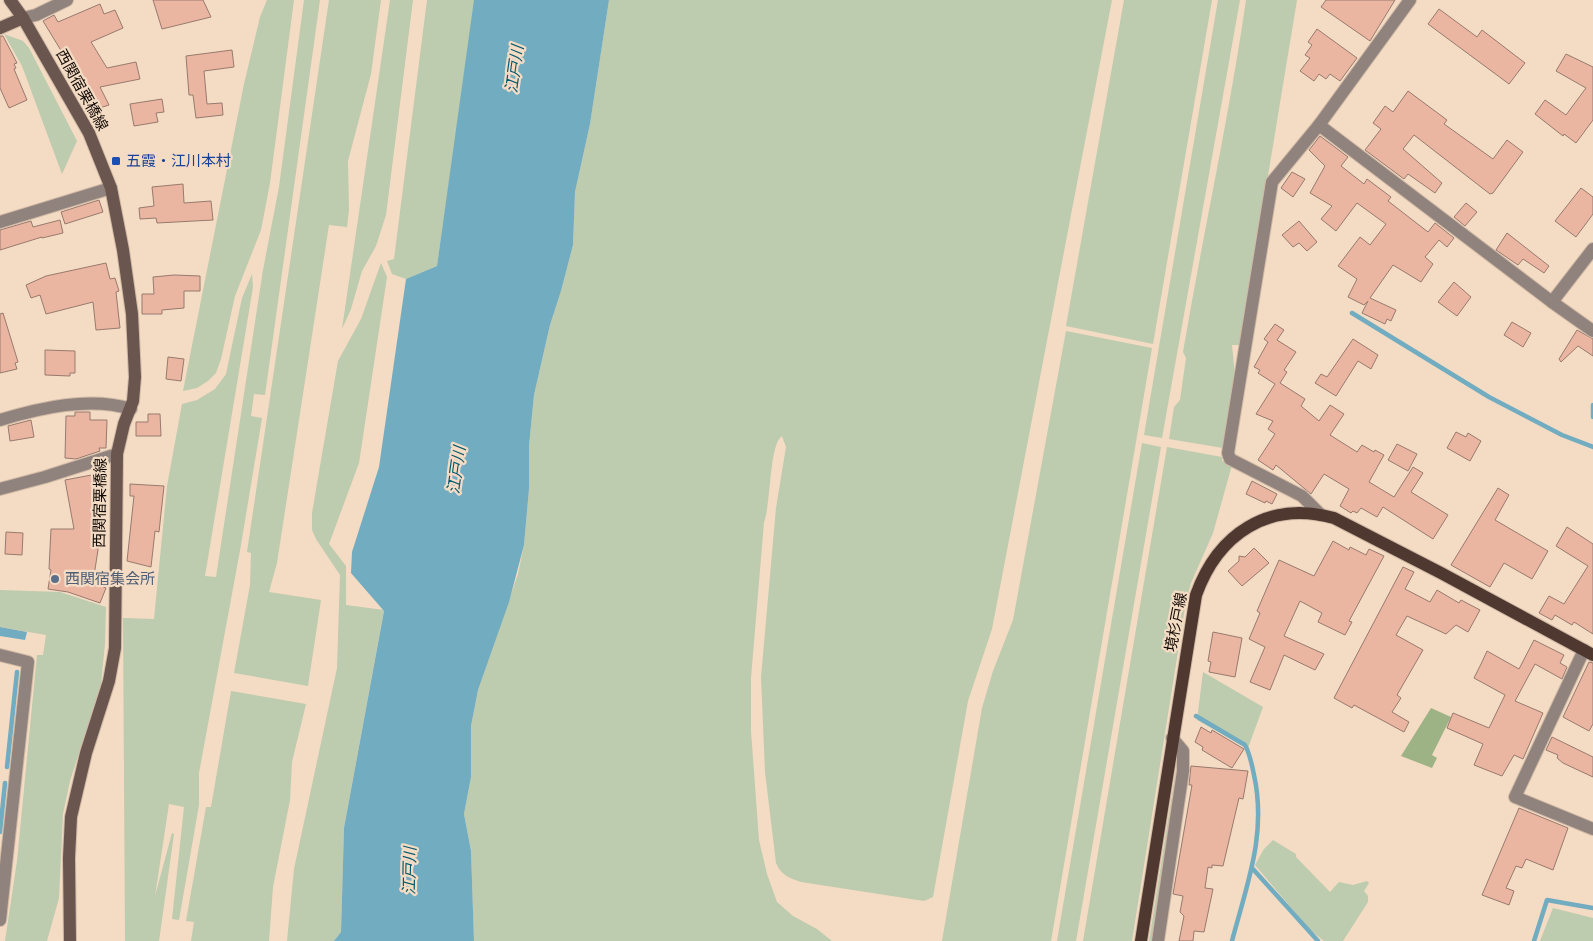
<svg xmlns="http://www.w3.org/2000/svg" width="1593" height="941" font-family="'Asap Condensed','Noto Sans JP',sans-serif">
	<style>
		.green { fill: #bdcbae }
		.forest { fill: #9eb385 }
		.water { fill: #71acc1 }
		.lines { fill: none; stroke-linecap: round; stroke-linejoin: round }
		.stream { stroke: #71acc1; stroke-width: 4.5 }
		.building { fill: #ebb6a1; stroke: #987a6e }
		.street-casing { stroke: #d0b9a5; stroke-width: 14 }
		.secondary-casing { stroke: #d0b9a5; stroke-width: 14 }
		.primary-casing { stroke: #d0b9a5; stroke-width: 14 }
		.street { stroke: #90837d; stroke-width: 12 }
		.secondary { stroke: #6a564f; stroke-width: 12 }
		.primary { stroke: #4e382f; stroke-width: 12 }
		.transit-dot { fill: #1a4fb4; stroke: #f4dbc4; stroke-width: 2 }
		.service-dot { fill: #5c6f8a; stroke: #f4dbc4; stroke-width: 2 }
		.labels { text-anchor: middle; stroke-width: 4.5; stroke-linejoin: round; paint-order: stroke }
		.street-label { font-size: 15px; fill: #110904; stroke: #f4dbc4 }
		.transit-label { font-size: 15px; fill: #164399; stroke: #f4dbc4; text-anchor: start }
		.service-label { font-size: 15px; fill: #4e5e75; stroke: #f4dbc4; text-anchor: start }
		.water-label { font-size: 16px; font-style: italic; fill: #02596f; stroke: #f4dbc4 }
	</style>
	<rect width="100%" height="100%" fill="#f4dbc4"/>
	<g class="green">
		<path d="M 267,0 L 294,0 L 270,183 L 261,230 L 235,296 L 221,359 L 216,373 L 208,381 L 197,388 L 183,391 L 244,84 L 260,17 Z"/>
		<path d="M 304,0 L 320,0 L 265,395 L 254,394 L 251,416 L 262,418 L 241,545 L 199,773 L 199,805 L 179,920 L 172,919 L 184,807 L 169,804 L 155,896 L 172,833 L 174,834 L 159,941 L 125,941 L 123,618 L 154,619 L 167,486 L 182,404 L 197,400 L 215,389 L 226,374 L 242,298 L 252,274 L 253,287 L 205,576 L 216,577 L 263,270 L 279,187 Z"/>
		<path d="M 329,0 L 381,0 L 371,74 L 348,161 L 349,210 L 347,227 L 329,225 L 277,563 L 269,592 L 321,600 L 308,686 L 234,673 L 250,585 L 251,553 L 247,552 Z"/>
		<path d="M 390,0 L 413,0 L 386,215 L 376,246 L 362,271 L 351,309 L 342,329 Z"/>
		<path d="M 427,0 L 475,0 L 437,266 L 406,279 L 392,274 L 387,261 L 394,259 Z"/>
		<path d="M 609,0 L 1112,0 L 992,629 L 968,701 L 933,897 L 924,901 L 801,882 C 789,878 781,875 776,863 L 765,772 L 761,677 L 776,508 L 786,447 L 782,436 C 769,444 771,505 764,522 L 751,678 L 751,731 L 759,840 L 767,874 L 777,902 L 793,916 L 817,929 L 832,941 L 474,941 L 471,851 L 464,814 L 471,777 L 471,726 L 478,690 L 518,574 L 524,545 L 529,489 L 529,446 L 534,395 L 550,325 L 561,291 L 573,245 L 575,192 L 590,124 Z"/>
		<path d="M 1124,0 L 1212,0 L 1153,344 L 1066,326 Z"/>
		<path d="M 1218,0 L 1240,0 L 1162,438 L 1144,435 Z"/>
		<path d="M 1246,0 L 1297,0 L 1240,345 L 1232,345 L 1235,376 L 1223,448 L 1169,439 L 1174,407 L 1180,400 L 1186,358 L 1183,352 C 1203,234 1229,118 1246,0 Z"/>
		<path d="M 4,34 L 23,41 L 29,48 L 77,141 L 62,174 L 22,66 Z"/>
		<path d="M 381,263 L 387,277 L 359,463 L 329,544 L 346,566 L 346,605 L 384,610 L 344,828 L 341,932 L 334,941 L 287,941 L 294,869 L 337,668 L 340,575 L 316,539 L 312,530 L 312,513 L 338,361 L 361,319 Z"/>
		<path d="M 1066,331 L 1152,348 L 1051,941 L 942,941 L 982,708 L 993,671 L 1013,620 Z"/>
		<path d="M 1142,443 L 1161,447 L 1076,941 L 1057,941 Z"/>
		<path d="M 1167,447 L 1222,457 L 1222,461 L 1232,465 L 1213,533 L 1191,583 L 1186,601 L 1132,941 L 1083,941 Z"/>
		<path d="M 0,590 L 60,592 L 106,607 L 105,644 L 101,684 L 70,781 L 63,814 L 59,898 L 47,941 L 5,941 L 17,861 L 37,655 L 43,655 L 46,635 L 0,627 Z"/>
		<path d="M 1203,672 L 1263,707 L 1248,748 L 1197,720 Z"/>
		<path d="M 231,691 L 306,704 L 292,762 L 290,800 L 273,887 L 269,941 L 191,941 L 194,922 L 186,921 L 206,807 L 211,807 Z"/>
		<path d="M 1178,756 L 1153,941 L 1149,941 Z"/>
		<path d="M 1273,840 L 1296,854 L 1296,857 L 1330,892 L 1339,882 L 1353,885 L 1367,881 L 1369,883 L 1364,891 L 1368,896 L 1368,902 L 1343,941 L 1324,941 L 1310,930 L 1255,865 L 1264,849 Z"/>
		<path d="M 1553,908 L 1593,918 L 1593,941 L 1540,941 Z"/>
	</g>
	<path class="forest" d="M 1431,708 L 1451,717 L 1432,755 L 1437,758 L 1432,768 L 1401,756 Z"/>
	<g class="water">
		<path d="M 474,0 L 609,0 L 590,124 L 575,192 L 573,245 L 561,291 L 550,325 L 534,395 L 529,446 L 529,489 L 524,545 L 509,602 L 478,690 L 471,726 L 471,777 L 464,814 L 471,851 L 474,941 L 334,941 L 341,932 L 344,828 L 384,611 L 351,573 L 352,552 L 379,467 L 406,279 L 437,266 Z"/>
		<path d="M 0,627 L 27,632 L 25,640 L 0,636 Z"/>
	</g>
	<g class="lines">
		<g class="stream">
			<path d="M 1352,313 L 1489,397 L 1562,435 L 1593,447"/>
			<path d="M 1593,405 L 1593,417"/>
			<path d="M 1196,716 L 1245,745 C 1250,754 1252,765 1254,775 C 1267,834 1247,884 1232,941"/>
			<path d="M 7,767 L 17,672"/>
			<path d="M 0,832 L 5,783"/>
			<path d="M 1252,868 L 1318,941"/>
			<path d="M 1534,941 L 1547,900 L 1593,908"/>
		</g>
	</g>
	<g class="building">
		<path d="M 153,0 L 203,0 L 211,17 L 162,29 Z"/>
		<path d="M 1326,0 L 1395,0 L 1370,41 L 1321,7 Z"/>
		<path d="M 100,4 L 104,14 L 115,10 L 123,28 L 91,42 L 107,68 L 136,62 L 140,79 L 100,87 L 109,105 L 87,112 L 59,60 L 65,57 L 43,21 L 54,15 L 58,22 Z"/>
		<path d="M 1439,9 L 1477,37 L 1482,30 L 1525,63 L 1509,84 L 1428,24 Z"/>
		<path d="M 1317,29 L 1357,58 L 1340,81 L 1330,74 L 1326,79 L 1319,74 L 1314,81 L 1300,71 L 1310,58 L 1305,55 L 1312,45 L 1308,42 Z"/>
		<path d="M 0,36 L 3,36 L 17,63 L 14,64 L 16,68 L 14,69 L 27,100 L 9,108 L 0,88 Z"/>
		<path d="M 232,50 L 234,67 L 204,71 L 207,104 L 222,103 L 223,115 L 196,118 L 193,95 L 189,95 L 186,56 Z"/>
		<path d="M 1566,54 L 1593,67 L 1593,120 L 1576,143 L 1564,134 L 1563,136 L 1535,114 L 1545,100 L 1566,115 L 1586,88 L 1556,71 Z"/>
		<path d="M 1408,91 L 1447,120 L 1444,124 L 1493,159 L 1507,140 L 1523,152 L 1493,193 L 1490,194 L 1414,135 L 1403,149 L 1442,183 L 1435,193 L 1408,174 L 1404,179 L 1365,150 L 1381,129 L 1373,123 L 1385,106 L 1393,112 Z"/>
		<path d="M 162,99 L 164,112 L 156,113 L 158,122 L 134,126 L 130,104 Z"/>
		<path d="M 1320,136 L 1348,157 L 1341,166 L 1364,184 L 1367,179 L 1391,197 L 1388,201 L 1428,232 L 1435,223 L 1454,238 L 1447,247 L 1439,240 L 1425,257 L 1433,264 L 1421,282 L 1393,265 L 1370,298 L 1396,310 L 1391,321 L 1387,319 L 1385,324 L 1362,313 L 1368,301 L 1364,305 L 1348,297 L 1357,279 L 1338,266 L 1360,237 L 1370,245 L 1386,224 L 1357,203 L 1336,231 L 1321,219 L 1332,206 L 1310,193 L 1325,166 L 1309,150 Z"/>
		<path d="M 1292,172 L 1305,179 L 1293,197 L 1281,188 Z"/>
		<path d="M 183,184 L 184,203 L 211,201 L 213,220 L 157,223 L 156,218 L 140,219 L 139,208 L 154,206 L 152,187 Z"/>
		<path d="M 1581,188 L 1593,197 L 1593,214 L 1576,237 L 1555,221 Z"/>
		<path d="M 99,200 L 103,212 L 65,224 L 61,212 Z"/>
		<path d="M 1466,203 L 1477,212 L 1465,226 L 1454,217 Z"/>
		<path d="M 60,220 L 63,233 L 42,238 L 42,237 L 0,250 L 0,230 L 31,221 L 33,227 Z"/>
		<path d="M 1299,221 L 1317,242 L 1307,251 L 1299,243 L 1293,247 L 1282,235 Z"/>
		<path d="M 1507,233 L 1549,266 L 1544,273 L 1523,259 L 1518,265 L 1496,250 Z"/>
		<path d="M 106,263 L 110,279 L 115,278 L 119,291 L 116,292 L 120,328 L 96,330 L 93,302 L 46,314 L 40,295 L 31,298 L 26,285 L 46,276 Z"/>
		<path d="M 174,275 L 200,276 L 200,291 L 184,291 L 184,308 L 162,310 L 162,314 L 142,314 L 142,294 L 154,294 L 153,277 Z"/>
		<path d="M 1454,282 L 1471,297 L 1457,316 L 1438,302 Z"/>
		<path d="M 3,313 L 18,362 L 15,363 L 17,369 L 0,373 L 0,314 Z"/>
		<path d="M 1512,322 L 1531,333 L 1523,347 L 1504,335 Z"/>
		<path d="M 1275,324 L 1284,330 L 1277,340 L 1296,352 L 1284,370 L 1287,372 L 1280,383 L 1305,399 L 1301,406 L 1319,421 L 1330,405 L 1344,414 L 1330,435 L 1357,452 L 1362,445 L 1374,452 L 1375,450 L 1384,455 L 1369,482 L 1394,497 L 1413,467 L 1423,473 L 1411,492 L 1448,515 L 1433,539 L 1383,507 L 1377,517 L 1361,508 L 1357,513 L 1353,511 L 1351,513 L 1340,506 L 1349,489 L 1324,474 L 1311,494 L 1276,465 L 1273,470 L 1258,460 L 1275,434 L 1268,429 L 1273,421 L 1256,414 L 1275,384 L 1258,373 L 1260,370 L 1254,367 L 1268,342 L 1264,339 Z"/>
		<path d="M 1577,330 L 1593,339 L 1593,356 L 1578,346 L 1561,362 L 1559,359 Z"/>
		<path d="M 1353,339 L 1378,355 L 1371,369 L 1358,361 L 1336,396 L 1315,383 L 1321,374 L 1327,377 Z"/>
		<path d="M 45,350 L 75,351 L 75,373 L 70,373 L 70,376 L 45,375 Z"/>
		<path d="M 168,357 L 184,359 L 181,381 L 166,379 Z"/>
		<path d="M 75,412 L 90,412 L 90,420 L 107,420 L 106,448 L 99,448 L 100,451 L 76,459 L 65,458 L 66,416 L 75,416 Z"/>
		<path d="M 148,414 L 160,414 L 161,436 L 136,436 L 136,422 L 148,422 Z"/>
		<path d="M 31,420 L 34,437 L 10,441 L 8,426 Z"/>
		<path d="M 1456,432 L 1466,437 L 1468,433 L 1481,441 L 1470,461 L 1447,448 Z"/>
		<path d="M 1397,444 L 1417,454 L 1408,471 L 1388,460 Z"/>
		<path d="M 102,473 L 107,497 L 101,498 L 104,513 L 96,514 L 98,550 L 93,582 L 106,588 L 100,603 L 68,592 L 48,589 L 51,570 L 49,569 L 51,529 L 74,529 L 65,480 Z"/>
		<path d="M 1252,481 L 1277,494 L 1272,504 L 1266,501 L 1265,503 L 1246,494 Z"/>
		<path d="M 130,484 L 164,486 L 159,532 L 155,531 L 151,567 L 127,561 L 134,496 L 130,496 Z"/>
		<path d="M 1498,488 L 1509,495 L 1495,520 L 1548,551 L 1532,579 L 1504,563 L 1490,587 L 1451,565 Z"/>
		<path d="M 1567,527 L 1593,544 L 1593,634 L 1574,622 L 1572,625 L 1555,615 L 1552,620 L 1539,613 L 1549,596 L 1564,604 L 1588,566 L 1556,546 Z"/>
		<path d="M 6,532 L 23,533 L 22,555 L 5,554 Z"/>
		<path d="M 1333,541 L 1349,550 L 1350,547 L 1366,555 L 1369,549 L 1384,556 L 1349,621 L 1352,622 L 1345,635 L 1318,622 L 1322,613 L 1300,601 L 1284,636 L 1324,654 L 1315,670 L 1284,655 L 1270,690 L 1250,682 L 1265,647 L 1249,639 L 1260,613 L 1257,611 L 1279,560 L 1314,576 Z"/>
		<path d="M 1254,548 L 1269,563 L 1242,586 L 1228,571 L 1239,561 L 1239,556 L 1245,557 Z"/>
		<path d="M 1403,567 L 1414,572 L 1405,589 L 1430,602 L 1437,590 L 1459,603 L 1461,600 L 1480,610 L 1468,632 L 1456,625 L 1446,634 L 1407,616 L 1396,635 L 1423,650 L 1397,695 L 1401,698 L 1392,712 L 1409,722 L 1404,732 L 1354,705 L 1352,708 L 1334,698 Z"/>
		<path d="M 1213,632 L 1242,638 L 1235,677 L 1209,672 L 1211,662 L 1208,661 Z"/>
		<path d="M 1534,640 L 1564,655 L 1560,663 L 1567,667 L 1562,679 L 1535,664 L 1515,701 L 1543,713 L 1523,759 L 1514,755 L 1502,776 L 1474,765 L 1483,744 L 1447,728 L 1453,713 L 1489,728 L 1505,695 L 1474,678 L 1482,662 L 1487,651 L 1519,669 Z"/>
		<path d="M 1589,662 L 1593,663 L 1593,724 L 1589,731 L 1563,717 Z"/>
		<path d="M 1201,727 L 1211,733 L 1212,730 L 1244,749 L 1232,768 L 1202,750 L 1203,747 L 1195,742 Z"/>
		<path d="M 1552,737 L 1593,757 L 1593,777 L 1563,763 L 1557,758 L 1558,755 L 1546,750 Z"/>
		<path d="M 1191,766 L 1248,771 L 1243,799 L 1239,798 L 1223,866 L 1212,865 L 1212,868 L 1208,867 L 1205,888 L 1213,889 L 1204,932 L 1194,931 L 1193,941 L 1179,941 L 1184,916 L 1180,912 L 1183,896 L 1173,894 L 1192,785 L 1189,785 Z"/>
		<path d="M 1519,808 L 1568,828 L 1553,870 L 1526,859 L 1522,868 L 1516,866 L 1506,888 L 1514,891 L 1509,905 L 1482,895 Z"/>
	</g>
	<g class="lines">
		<defs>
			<g id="street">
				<path d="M 23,18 L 36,15 L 67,0"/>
				<path d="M 1319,125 L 1552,302 L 1593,331"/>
				<path d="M 0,222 L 111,188"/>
				<path d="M 1552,302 L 1593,249"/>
				<path d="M 0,420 C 40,408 90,396 131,409"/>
				<path d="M 0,489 L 45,477 L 117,454"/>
				<path d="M 1321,515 L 1302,496 L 1230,459 L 1228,453 L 1272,182 L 1319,125 L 1410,0"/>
				<path d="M 1584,650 L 1515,797 L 1593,829"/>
				<path d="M 0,655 L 28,662 L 0,920"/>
				<path d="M 1158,941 L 1183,771 L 1183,751 L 1172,738"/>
			</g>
			<g id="secondary">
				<path d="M 10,0 L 23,18 L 89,133 L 111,188 L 123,250 L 132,314 L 135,377 L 133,401 L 124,424 L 117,454 L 115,648 L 109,681 L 86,753 L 71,817 L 69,858 L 70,941"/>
				<path d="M 0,28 L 23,18"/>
			</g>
			<path id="primary" d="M 1141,941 L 1196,595 C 1218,534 1268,500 1334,518 L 1441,573 L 1593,655"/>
		</defs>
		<use href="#street" class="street-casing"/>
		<use href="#secondary" class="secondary-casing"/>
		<use href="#primary" class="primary-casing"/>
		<use href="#street" class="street"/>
		<use href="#secondary" class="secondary"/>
		<use href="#primary" class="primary"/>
	</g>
	<rect class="transit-dot" x="111" y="156" width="10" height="10" rx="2.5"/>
	<circle class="service-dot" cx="55" cy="579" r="5"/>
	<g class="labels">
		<g class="street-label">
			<text transform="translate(82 90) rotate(61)" y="5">西関宿栗橋線</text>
			<text transform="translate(100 503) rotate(-89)" y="5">西関宿栗橋線</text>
			<text transform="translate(1176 622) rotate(-79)" y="5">境杉戸線</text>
		</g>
		<g class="transit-label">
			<text x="126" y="166">五霞・江川本村</text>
		</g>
		<g class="service-label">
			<text x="65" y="584">西関宿集会所</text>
		</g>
		<g class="water-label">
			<text transform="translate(514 69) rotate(-82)" y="6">江戸川</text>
			<text transform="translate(456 470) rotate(-82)" y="6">江戸川</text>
			<text transform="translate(409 871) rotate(-89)" y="6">江戸川</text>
		</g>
	</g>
</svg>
